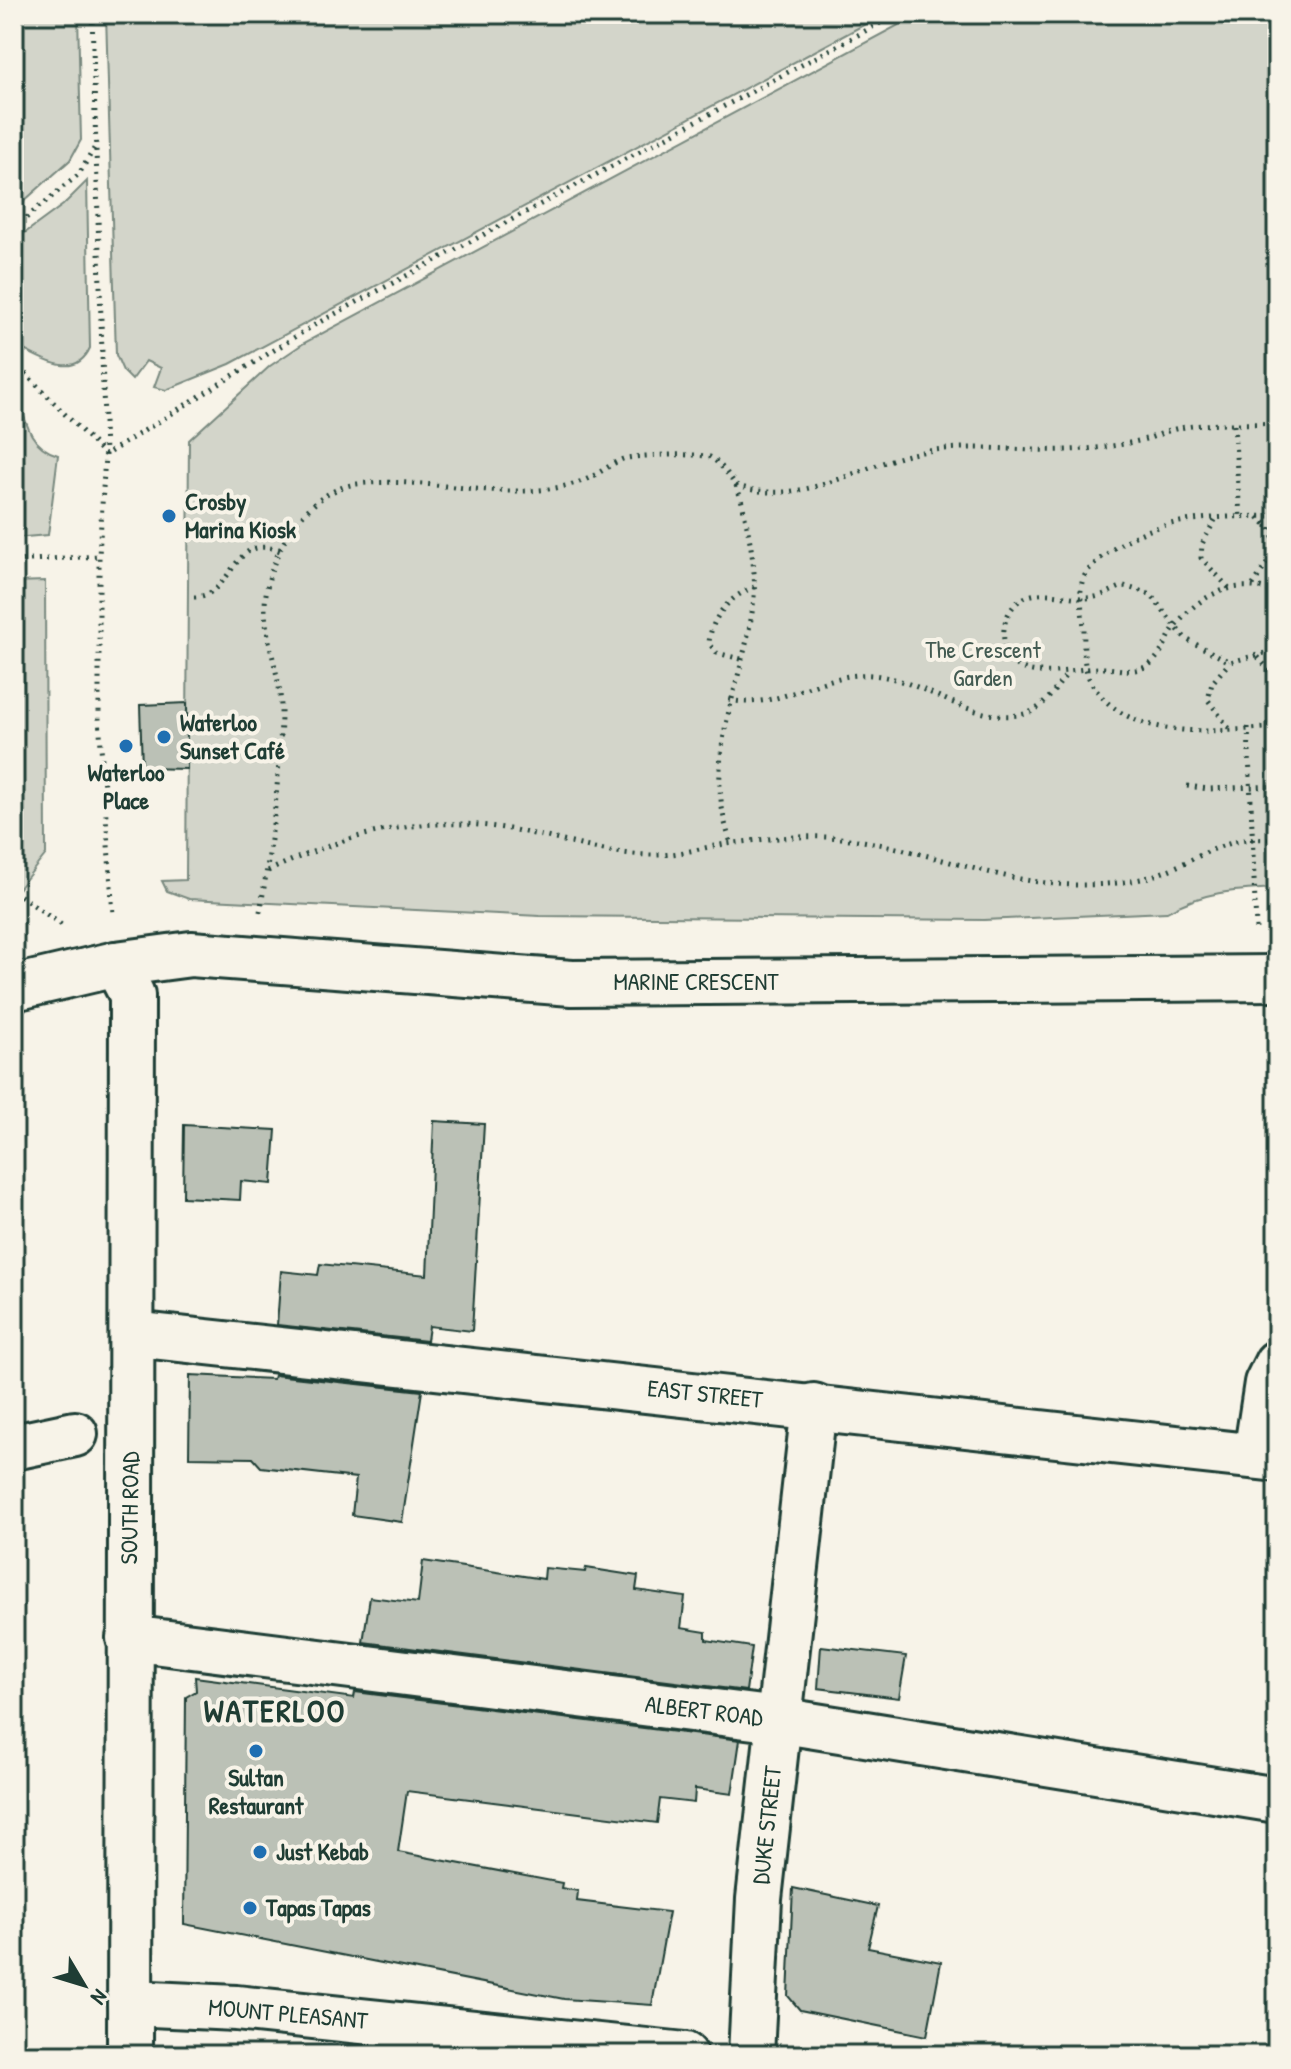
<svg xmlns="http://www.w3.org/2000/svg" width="1291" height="2069" font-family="'Patrick Hand',sans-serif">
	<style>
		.green { fill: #d3d5ca; stroke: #79897f; stroke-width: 2 }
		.building { fill: #bbc1b6; stroke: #1f3d34; stroke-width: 2 }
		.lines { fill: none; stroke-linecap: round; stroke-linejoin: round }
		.street-casing { stroke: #1f3d34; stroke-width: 50 }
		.secondary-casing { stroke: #1f3d34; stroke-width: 50 }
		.path { stroke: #1f3d34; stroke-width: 5; stroke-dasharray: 2 6; stroke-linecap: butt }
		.street { stroke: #f7f3e8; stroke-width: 44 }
		.secondary { stroke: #f7f3e8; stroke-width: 44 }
		.poi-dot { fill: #1f6fb2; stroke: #f7f3e8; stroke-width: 3 }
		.labels { text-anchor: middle; stroke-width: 8; stroke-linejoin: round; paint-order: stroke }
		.poi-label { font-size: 24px; font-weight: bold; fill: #1f3d34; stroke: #f7f3e8; text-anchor: start }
		.park-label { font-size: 24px; fill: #435b52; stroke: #f7f3e8 }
		.street-label { font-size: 24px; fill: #1f3d34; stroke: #f7f3e8 }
		.district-label { font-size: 32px; font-weight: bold; letter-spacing: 2px; fill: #1f3d34; stroke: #f7f3e8 }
	</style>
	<rect width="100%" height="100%" fill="#f7f3e8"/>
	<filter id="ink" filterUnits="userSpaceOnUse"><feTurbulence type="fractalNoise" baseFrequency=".0125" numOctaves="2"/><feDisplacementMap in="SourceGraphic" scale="16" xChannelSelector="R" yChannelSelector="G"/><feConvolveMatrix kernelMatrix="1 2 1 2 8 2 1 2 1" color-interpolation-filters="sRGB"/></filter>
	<g filter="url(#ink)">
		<g class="green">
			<path d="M 14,14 L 78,14 L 81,140 L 70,160 L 14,210 Z"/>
			<path d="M 106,14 L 884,14 L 230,364 L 166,390 L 154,387 L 161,368 L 146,361 L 132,380 L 123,371 L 116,355 Z"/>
			<path d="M 919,14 L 1277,14 L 1277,888 C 1236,890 1203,891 1167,912 L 984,920 L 540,916 L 189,899 L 167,891 L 162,881 L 186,880 L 189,440 L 270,366 L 304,343 Z"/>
			<path d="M 87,181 L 90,348 C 74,383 38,356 14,345 L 14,241 L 63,205 Z"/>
			<path d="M 14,383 C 25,412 24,445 58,455 L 48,535 L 14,538 Z"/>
			<path d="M 45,581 L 46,854 L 14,894 L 14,582 Z"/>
		</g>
		<g class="building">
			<path d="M 187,703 L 187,769 L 142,768 L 140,705 Z"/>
			<path d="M 434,1121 L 484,1124 L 472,1331 L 429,1326 L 427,1341 L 277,1325 L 281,1271 L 318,1275 L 320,1264 L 427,1275 Z"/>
			<path d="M 184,1125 L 276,1130 L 272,1184 L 241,1181 L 240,1200 L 183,1197 Z"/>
			<path d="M 190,1375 L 273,1379 L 274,1375 L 422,1391 L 402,1522 L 352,1515 L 356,1478 L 261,1467 L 253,1458 L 189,1457 Z"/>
			<path d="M 423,1561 L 544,1579 L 545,1568 L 585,1572 L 586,1568 L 638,1576 L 636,1590 L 685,1597 L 681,1628 L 706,1632 L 706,1640 L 752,1647 L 746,1691 L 363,1642 L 370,1597 L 418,1603 Z"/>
			<path d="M 821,1646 L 906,1656 L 899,1698 L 818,1688 Z"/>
			<path d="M 195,1677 L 354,1698 L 355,1692 L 740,1740 L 732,1794 L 695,1789 L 694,1803 L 660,1799 L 657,1823 L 407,1791 L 398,1852 L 562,1883 L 561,1888 L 578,1891 L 577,1901 L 669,1912 L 652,2005 L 564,1999 L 184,1924 L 186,1697 L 196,1691 Z"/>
			<path d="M 793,1888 L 878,1906 L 868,1948 L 941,1962 L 927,2036 L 800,2010 L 788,1996 Z"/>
		</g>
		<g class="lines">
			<defs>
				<g id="street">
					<path d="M 14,988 L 116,964 L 191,954 L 572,983 L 1277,978"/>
					<path d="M 133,1334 L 1277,1459"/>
					<path d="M 14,1447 L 75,1434"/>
					<path d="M 1256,1455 L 1267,1383 L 1277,1363"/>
					<path d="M 129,1638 L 778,1720 L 1277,1800"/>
					<path d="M 751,2055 L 759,1899 L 814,1406"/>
				</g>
				<g id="secondary">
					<path d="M 116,964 L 132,995 L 130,2055"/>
					<path d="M 130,2003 L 236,2008 L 685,2055"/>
				</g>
			</defs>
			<use href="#street" class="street-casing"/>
			<use href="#secondary" class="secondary-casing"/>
			<g class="path">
				<path d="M 92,14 L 105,455 L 99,556 L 99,718 L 113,915"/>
				<path d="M 14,228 L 79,174 L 95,147"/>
				<path d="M 14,362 L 105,455 L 316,324 L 897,14"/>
				<path d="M 1234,425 L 1240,517"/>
				<path d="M 736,485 C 802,510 860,463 922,452 C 973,443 1017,452 1067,450 C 1093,449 1120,446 1146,439 C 1157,436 1168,430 1180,428 C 1211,422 1246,425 1277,423"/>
				<path d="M 1277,516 C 1219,517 1155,515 1108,553 C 1099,559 1087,569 1083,579 C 1078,593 1083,614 1084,628 C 1084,645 1082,667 1091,682 C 1127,744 1217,731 1277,727"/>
				<path d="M 1258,517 L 1269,527 L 1277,547"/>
				<path d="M 1215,520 L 1202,544 L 1201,558 L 1229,588"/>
				<path d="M 14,561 L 99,556"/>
				<path d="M 1253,585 L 1277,548"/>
				<path d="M 1124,586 L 1150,594 L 1175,626 C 1167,639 1161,658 1147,666 C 1130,675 1116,667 1099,668 C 1065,669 999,690 1004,629 C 1005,617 1012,605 1022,599 C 1044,586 1072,602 1095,597 C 1105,595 1114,589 1124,586 Z"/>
				<path d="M 1277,593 C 1237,577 1201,593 1175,626 L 1186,639 L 1230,662 L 1277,650"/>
				<path d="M 194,597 C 235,596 231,531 280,551"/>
				<path d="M 1258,657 L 1277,679"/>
				<path d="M 741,659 L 717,653 L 709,643 C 711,617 730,596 754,587"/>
				<path d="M 729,700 C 780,711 822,671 872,675 C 923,679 966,722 1019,715 C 1044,712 1054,689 1068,673"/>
				<path d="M 1248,727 L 1256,929"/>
				<path d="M 1269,727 L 1277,714"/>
				<path d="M 1229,728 L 1208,700 L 1212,683 L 1230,662"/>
				<path d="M 1187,786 L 1209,789 L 1277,786"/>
				<path d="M 268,871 C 352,832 426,812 520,831 C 564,840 605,854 650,855 C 680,856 705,846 734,843 C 772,838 811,834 849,839 C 927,849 1000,885 1080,885 C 1102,885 1130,883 1152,876 C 1196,862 1228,832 1277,840"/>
				<path d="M 14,891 L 63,926"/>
				<path d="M 260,912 C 271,846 280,781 281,714 C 282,678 266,645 265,610 C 264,561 304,490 357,484 C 434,475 513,507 585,480 C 599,474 610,464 623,459 C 634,455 700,453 710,457 C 719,462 729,475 735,484 C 742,497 744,512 747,526 C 752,551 757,580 753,606 C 742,690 700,755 731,843"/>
			</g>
			<use href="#street" class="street"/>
			<use href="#secondary" class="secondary"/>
		</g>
	</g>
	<g class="poi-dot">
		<circle cx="169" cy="516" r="8"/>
		<circle cx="164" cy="737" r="8"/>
		<circle cx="126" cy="746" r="8"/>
		<circle cx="256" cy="1751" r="8"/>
		<circle cx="260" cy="1852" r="8"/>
		<circle cx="250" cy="1908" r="8"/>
	</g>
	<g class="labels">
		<g class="poi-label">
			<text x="185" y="510">Crosby<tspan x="185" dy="28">Marina Kiosk</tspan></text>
			<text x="180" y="731">Waterloo<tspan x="180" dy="28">Sunset Café</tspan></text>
			<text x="126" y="781" text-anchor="middle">Waterloo<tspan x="126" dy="28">Place</tspan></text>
			<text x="256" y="1786" text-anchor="middle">Sultan<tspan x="256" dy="28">Restaurant</tspan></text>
			<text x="276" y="1860">Just Kebab</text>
			<text x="266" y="1916">Tapas Tapas</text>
		</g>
		<g class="park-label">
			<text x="983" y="658">The Crescent<tspan x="983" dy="28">Garden</tspan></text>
		</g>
		<g class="street-label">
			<text x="696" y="990">MARINE CRESCENT</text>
			<text transform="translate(705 1394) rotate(6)" y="8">EAST STREET</text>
			<text transform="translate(130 1508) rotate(-89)" y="8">SOUTH ROAD</text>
			<text transform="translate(704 1711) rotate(7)" y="8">ALBERT ROAD</text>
			<text transform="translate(767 1825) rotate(-84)" y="8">DUKE STREET</text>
			<text transform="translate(288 2014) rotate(5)" y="8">MOUNT PLEASANT</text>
		</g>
		<g class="district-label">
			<text x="275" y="1722">WATERLOO</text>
		</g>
	</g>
	<rect width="1291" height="2069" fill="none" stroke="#f7f3e8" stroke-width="48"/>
	<rect x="24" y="24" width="1243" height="2021" fill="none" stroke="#1f3d34" stroke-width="3" filter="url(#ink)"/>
	<g transform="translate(84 1985) rotate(128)" stroke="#f7f3e8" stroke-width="6" paint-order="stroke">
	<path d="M0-6L14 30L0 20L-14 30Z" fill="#1f3d34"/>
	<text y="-12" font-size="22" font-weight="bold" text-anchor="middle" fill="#1f3d34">N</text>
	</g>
</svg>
